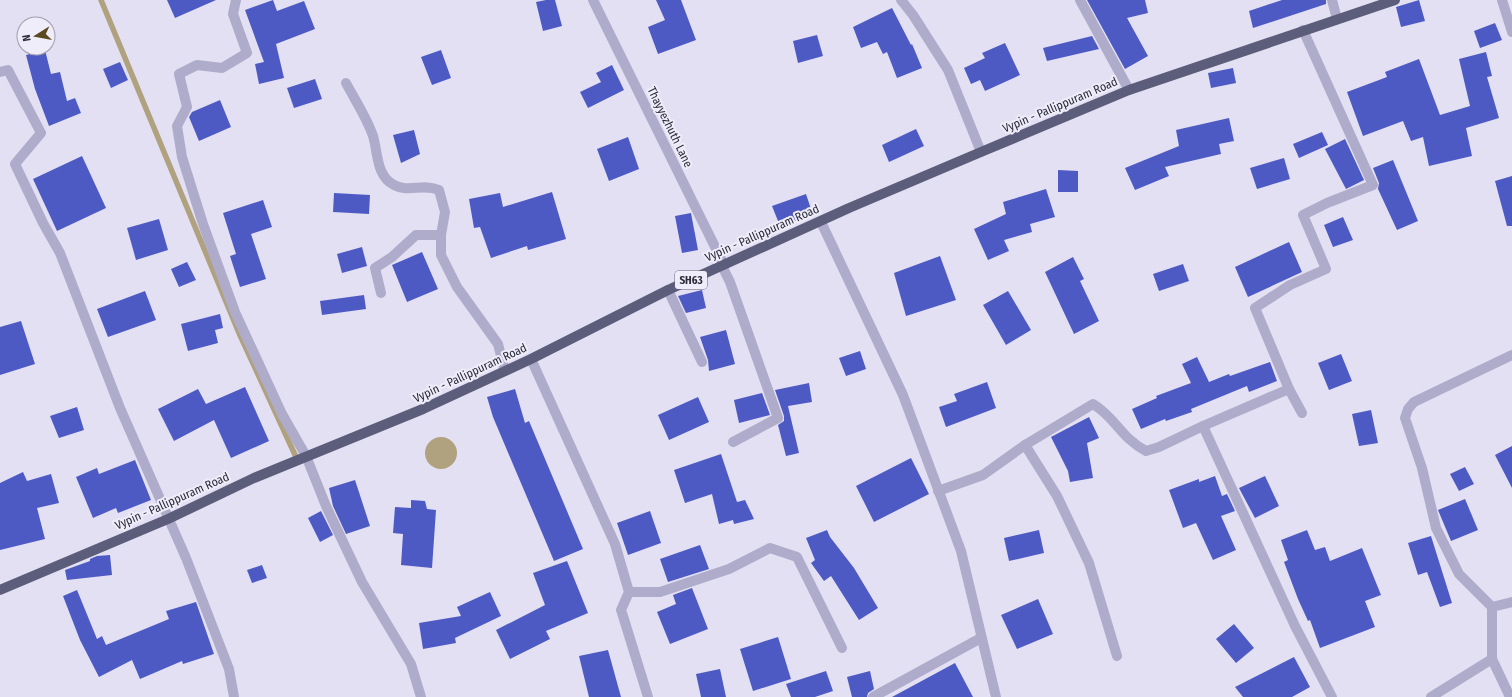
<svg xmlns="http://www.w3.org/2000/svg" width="1512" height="697" font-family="'Fira Sans Condensed',sans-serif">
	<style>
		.water { fill: #b0a17f }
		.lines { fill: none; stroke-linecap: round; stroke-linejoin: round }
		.stream { stroke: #b0a17f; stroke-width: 5.5 }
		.building { fill: #4d5ac4 }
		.minor { stroke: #afaccb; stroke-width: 10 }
		.tertiary { stroke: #afaccb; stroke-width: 10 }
		.primary { stroke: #5c5d7b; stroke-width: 10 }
		.labels { text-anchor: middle; stroke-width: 4; stroke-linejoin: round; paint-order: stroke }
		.shield { fill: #efedfa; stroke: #666573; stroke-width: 1 }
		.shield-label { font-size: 11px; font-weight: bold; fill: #2b2b39 }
		.street-label { font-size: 12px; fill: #2b2b39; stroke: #efedfa }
	</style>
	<rect width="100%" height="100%" fill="#e3e0f3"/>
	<circle class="water" cx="441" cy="453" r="16"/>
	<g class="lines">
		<path class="stream" d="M 101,0 L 239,333 L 296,457"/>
	</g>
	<g class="building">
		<path d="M 167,0 L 216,0 L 175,18 Z"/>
		<path d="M 273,0 L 277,11 L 304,1 L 315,29 L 276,44 L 284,78 L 259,84 L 255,64 L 264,62 L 245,10 Z"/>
		<path d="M 546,0 L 555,0 L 562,26 L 543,31 L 536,2 Z"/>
		<path d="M 656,0 L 681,0 L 696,40 L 658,54 L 648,27 L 665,20 Z"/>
		<path d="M 1087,0 L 1145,0 L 1148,13 L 1127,18 L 1148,56 L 1125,69 Z"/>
		<path d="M 1282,0 L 1326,0 L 1326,4 L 1253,28 L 1249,11 Z"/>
		<path d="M 1419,0 L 1425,21 L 1401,27 L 1396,7 Z"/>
		<path d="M 892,8 L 911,45 L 912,44 L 922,68 L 897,78 L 887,52 L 883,54 L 877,42 L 861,48 L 853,27 Z"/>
		<path d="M 1495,23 L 1502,40 L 1480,48 L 1474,31 Z"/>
		<path d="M 817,35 L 823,56 L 798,63 L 793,41 Z"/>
		<path d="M 1092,36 L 1099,49 L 1047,61 L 1043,48 Z"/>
		<path d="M 1005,43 L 1020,75 L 985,91 L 980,80 L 971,84 L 964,68 L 985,58 L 982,53 Z"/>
		<path d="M 45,50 L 51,74 L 60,72 L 67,101 L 75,98 L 81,113 L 49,126 L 35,89 L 26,55 Z"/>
		<path d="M 441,50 L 451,78 L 432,85 L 421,57 Z"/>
		<path d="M 1486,52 L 1492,76 L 1487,77 L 1499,118 L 1466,128 L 1472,156 L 1429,166 L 1423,137 L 1411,141 L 1403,121 L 1363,136 L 1347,92 L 1387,77 L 1385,72 L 1419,59 L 1440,115 L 1470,106 L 1459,59 Z"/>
		<path d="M 120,62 L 128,80 L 111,88 L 103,69 Z"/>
		<path d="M 612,65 L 624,90 L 588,108 L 580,92 L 601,82 L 596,73 Z"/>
		<path d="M 1233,68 L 1236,83 L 1211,88 L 1208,73 Z"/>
		<path d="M 315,79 L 322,99 L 294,108 L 287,88 Z"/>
		<path d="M 220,100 L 231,127 L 199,141 L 189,117 L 192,112 Z"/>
		<path d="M 1229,118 L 1234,141 L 1219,144 L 1221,154 L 1165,167 L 1169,176 L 1135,190 L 1125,168 L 1179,146 L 1176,130 Z"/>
		<path d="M 916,129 L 924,146 L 889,162 L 882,145 Z"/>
		<path d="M 414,130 L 420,154 L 401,163 L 393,135 Z"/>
		<path d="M 1322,132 L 1328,145 L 1299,158 L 1293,144 Z"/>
		<path d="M 628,137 L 639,169 L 609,181 L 597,149 Z"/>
		<path d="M 1345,139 L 1364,180 L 1346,189 L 1325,149 Z"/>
		<path d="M 82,156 L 106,208 L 57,231 L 33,179 Z"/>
		<path d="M 1284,158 L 1290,179 L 1257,189 L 1250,168 Z"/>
		<path d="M 1393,160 L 1418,221 L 1397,230 L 1378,189 L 1379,183 L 1373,168 Z"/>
		<path d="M 1058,170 L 1078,171 L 1078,192 L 1058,192 Z"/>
		<path d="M 1512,176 L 1512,226 L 1507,226 L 1495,181 Z"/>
		<path d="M 1046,189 L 1055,217 L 1030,224 L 1032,232 L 1004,240 L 1009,251 L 988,260 L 974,229 L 1006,214 L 1003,202 Z"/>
		<path d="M 552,192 L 566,239 L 528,250 L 527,246 L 491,258 L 480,227 L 474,228 L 469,199 L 500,193 L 503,207 Z"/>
		<path d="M 334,193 L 370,195 L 369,214 L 333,212 Z"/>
		<path d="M 806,194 L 813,215 L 780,226 L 772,206 Z"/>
		<path d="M 263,200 L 272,227 L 251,234 L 266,279 L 240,287 L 230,256 L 236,254 L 223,213 Z"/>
		<path d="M 691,213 L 698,250 L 682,253 L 675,216 Z"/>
		<path d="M 1343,217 L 1353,240 L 1333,247 L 1324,225 Z"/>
		<path d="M 159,219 L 168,250 L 136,260 L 127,228 Z"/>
		<path d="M 1289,242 L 1302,272 L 1248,297 L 1235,267 Z"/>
		<path d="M 362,247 L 367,266 L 342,273 L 337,254 Z"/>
		<path d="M 422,252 L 438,289 L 407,302 L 392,265 Z"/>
		<path d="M 940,256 L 956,300 L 906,316 L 894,273 Z"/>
		<path d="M 1073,257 L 1084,279 L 1080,281 L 1099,321 L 1074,334 L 1045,272 Z"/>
		<path d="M 187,262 L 196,280 L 179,287 L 171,269 Z"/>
		<path d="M 1183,264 L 1189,281 L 1159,291 L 1153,274 Z"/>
		<path d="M 702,290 L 706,308 L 686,313 L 678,296 Z"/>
		<path d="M 145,291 L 156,320 L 108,337 L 97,309 Z"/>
		<path d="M 1008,291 L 1031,330 L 1006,345 L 983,305 Z"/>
		<path d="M 364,295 L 366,309 L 322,315 L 320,301 Z"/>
		<path d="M 220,314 L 223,328 L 215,330 L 218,343 L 188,351 L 181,324 Z"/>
		<path d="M 21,321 L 35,364 L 0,375 L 0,327 Z"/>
		<path d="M 726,330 L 735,364 L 709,371 L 708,360 L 700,337 Z"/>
		<path d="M 860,351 L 866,369 L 846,376 L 839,358 Z"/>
		<path d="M 1341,354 L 1352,381 L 1329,390 L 1318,363 Z"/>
		<path d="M 1197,357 L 1209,382 L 1229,374 L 1230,376 L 1270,362 L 1277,381 L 1249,392 L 1247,386 L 1191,409 L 1192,412 L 1166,421 L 1165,419 L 1141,429 L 1132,409 L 1157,398 L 1156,396 L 1191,383 L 1182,364 Z"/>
		<path d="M 987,382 L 996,408 L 946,427 L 939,407 L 957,401 L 954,394 Z"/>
		<path d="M 809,383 L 812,402 L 788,406 L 799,453 L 786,456 L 778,425 L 784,421 L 784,416 L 775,390 Z"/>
		<path d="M 245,387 L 269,441 L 231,458 L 214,420 L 174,441 L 158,409 L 198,389 L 206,404 Z"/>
		<path d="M 515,389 L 525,423 L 529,421 L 583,549 L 554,561 L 493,417 L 487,397 Z"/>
		<path d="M 762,393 L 770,415 L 739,423 L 734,400 Z"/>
		<path d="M 698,397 L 709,422 L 669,440 L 658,415 Z"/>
		<path d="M 77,407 L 84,430 L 59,438 L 50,416 Z"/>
		<path d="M 1371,410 L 1378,443 L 1359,446 L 1352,414 Z"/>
		<path d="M 1089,417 L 1099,438 L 1087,443 L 1093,478 L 1070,482 L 1068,471 L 1051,437 Z"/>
		<path d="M 1512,446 L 1512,488 L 1495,455 Z"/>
		<path d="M 721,454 L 737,502 L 745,500 L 754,519 L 734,524 L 733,520 L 719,524 L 712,494 L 685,503 L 674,470 Z"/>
		<path d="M 911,458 L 929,494 L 874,522 L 856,486 Z"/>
		<path d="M 135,460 L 151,500 L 118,513 L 116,508 L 93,518 L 76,477 L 97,468 L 99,474 Z"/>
		<path d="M 1465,467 L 1474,484 L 1459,491 L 1450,474 Z"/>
		<path d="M 23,472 L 27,481 L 51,474 L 59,503 L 37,508 L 45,539 L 0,550 L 0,483 Z"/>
		<path d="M 1215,476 L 1222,496 L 1227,494 L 1235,511 L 1221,516 L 1236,550 L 1213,560 L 1196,523 L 1183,528 L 1169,490 L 1199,479 L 1199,482 Z"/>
		<path d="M 1265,476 L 1279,506 L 1255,518 L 1239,488 Z"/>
		<path d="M 355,480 L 370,526 L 346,534 L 333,506 L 329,488 Z"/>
		<path d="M 1465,499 L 1478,530 L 1451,541 L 1438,510 Z"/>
		<path d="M 411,500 L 425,501 L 427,509 L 436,510 L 432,568 L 401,565 L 403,534 L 393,533 L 395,507 L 411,508 Z"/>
		<path d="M 321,511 L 333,535 L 320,542 L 308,518 Z"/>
		<path d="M 650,511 L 661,543 L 628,555 L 617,523 Z"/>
		<path d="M 827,530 L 830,537 L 854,568 L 878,608 L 859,620 L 831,576 L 824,581 L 811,563 L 815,560 L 806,538 Z"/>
		<path d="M 1039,530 L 1044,553 L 1009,561 L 1004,538 Z"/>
		<path d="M 1307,530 L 1315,550 L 1325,547 L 1330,561 L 1362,548 L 1381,595 L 1365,601 L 1375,627 L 1320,648 L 1310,620 L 1308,621 L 1298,599 L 1284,562 L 1288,560 L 1281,540 Z"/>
		<path d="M 1431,536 L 1452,603 L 1440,607 L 1427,572 L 1418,575 L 1408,543 Z"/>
		<path d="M 700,545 L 709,569 L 668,582 L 660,559 Z"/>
		<path d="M 110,555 L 112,575 L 67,580 L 65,570 L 90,561 L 90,559 L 97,556 Z"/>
		<path d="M 567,561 L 588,613 L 546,631 L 550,639 L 510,659 L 496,630 L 545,605 L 533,573 Z"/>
		<path d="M 262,565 L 267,578 L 252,583 L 247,570 Z"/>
		<path d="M 692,588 L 708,629 L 670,644 L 657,612 L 676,604 L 673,595 Z"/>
		<path d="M 77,590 L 97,639 L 102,636 L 106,645 L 169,619 L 166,611 L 196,602 L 214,654 L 183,664 L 182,661 L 140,679 L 132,660 L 99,677 L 80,640 L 63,596 Z"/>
		<path d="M 490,592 L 501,616 L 455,638 L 456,643 L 423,649 L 419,623 L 461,616 L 457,607 Z"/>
		<path d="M 1038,599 L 1053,634 L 1017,649 L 1001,615 Z"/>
		<path d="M 1234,624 L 1254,648 L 1236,663 L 1216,639 Z"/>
		<path d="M 778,637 L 791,679 L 753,691 L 740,649 Z"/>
		<path d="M 608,650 L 621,697 L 589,697 L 579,656 Z"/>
		<path d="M 1294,657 L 1310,687 L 1292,697 L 1243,697 L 1235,687 Z"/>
		<path d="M 955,663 L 973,697 L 892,697 Z"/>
		<path d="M 720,669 L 726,697 L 701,697 L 696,674 Z"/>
		<path d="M 826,671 L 833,691 L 815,697 L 791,697 L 786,684 Z"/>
		<path d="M 870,671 L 874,689 L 868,693 L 867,697 L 852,697 L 847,677 Z"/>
	</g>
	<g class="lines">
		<g class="minor">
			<path d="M 236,0 L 233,14 L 247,53 L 222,68 L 197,65 L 179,74 L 187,107 L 177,126 L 182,157 L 203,224 L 235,312 L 282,414 L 306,456 L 326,506 L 362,582 L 411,664 L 421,697"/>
			<path d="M 901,0 L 913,15 L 948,70 L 981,152"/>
			<path d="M 1080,0 L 1129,90"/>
			<path d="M 1332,0 L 1337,19"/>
			<path d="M 0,72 L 8,70 L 41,133 L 15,164 L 43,223 L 60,253 L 120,408 L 186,558 L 229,669 L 234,697"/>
			<path d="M 346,83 C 355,100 367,118 373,136 C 378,152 376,176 394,185 C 409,193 423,183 439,190 L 445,212 L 441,235"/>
			<path d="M 821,222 L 903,395 L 961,551 L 996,697"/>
			<path d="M 722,266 L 730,282 L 778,418 L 733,442"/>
			<path d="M 668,290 L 702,362"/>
			<path d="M 381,293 L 375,268 L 392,257 L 416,235 L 441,235 L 441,255 L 457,287 L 498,344 L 505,371"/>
			<path d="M 531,359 L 615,544 L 629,592 L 621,610 L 623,616 L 648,697"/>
			<path d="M 1289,389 L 1302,413"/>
			<path d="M 1203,426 L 1289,389 L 1255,308 L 1290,285 L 1326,269 L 1303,215 L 1327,203 L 1373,185 L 1303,30"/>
			<path d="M 1025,445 L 1057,496 L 1089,563 L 1117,656"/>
			<path d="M 938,491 L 983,475 L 1025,445 L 1093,404 C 1116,418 1121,438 1146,451 L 1159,447 L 1203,426 L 1295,626 L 1332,697"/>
			<path d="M 629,592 L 660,592 L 729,569 L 770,548 L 797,557 L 842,648"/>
			<path d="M 1492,607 L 1512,602"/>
			<path d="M 1492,659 L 1510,697"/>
			<path d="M 873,697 L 981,638"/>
			<path d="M 1431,697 L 1492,659 L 1492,607 L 1459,574 L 1436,528 L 1422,468 L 1405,418 L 1408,409 L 1414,402 L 1512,355"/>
		</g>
		<g class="tertiary">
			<path d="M 593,0 L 724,265"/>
			<path d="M 1502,0 L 1512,32"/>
		</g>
		<path class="primary" d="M 0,590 L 168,519 L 254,478 L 423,409 L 531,359 L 668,290 L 849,208 L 981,152 L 1129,90 L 1395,0"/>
	</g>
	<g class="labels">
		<rect class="shield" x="675" y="271" width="32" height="18" rx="3"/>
		<g class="shield-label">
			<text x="691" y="284">SH63</text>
		</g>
		<g class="street-label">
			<text transform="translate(1060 105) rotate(-23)" y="4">Vypin - Pallippuram Road</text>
			<text transform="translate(670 127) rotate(64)" y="4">Thayyezhuth Lane</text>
			<text transform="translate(762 233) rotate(-24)" y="4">Vypin - Pallippuram Road</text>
			<text transform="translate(470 373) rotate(-25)" y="4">Vypin - Pallippuram Road</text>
			<text transform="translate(172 501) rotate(-24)" y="4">Vypin - Pallippuram Road</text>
		</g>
	</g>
	<g transform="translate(36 36) rotate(259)"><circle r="19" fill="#efedfa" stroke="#a19fad"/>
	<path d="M0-3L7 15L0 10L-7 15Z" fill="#5b4a20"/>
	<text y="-6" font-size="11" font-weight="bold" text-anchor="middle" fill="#2b2b39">N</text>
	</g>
</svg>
